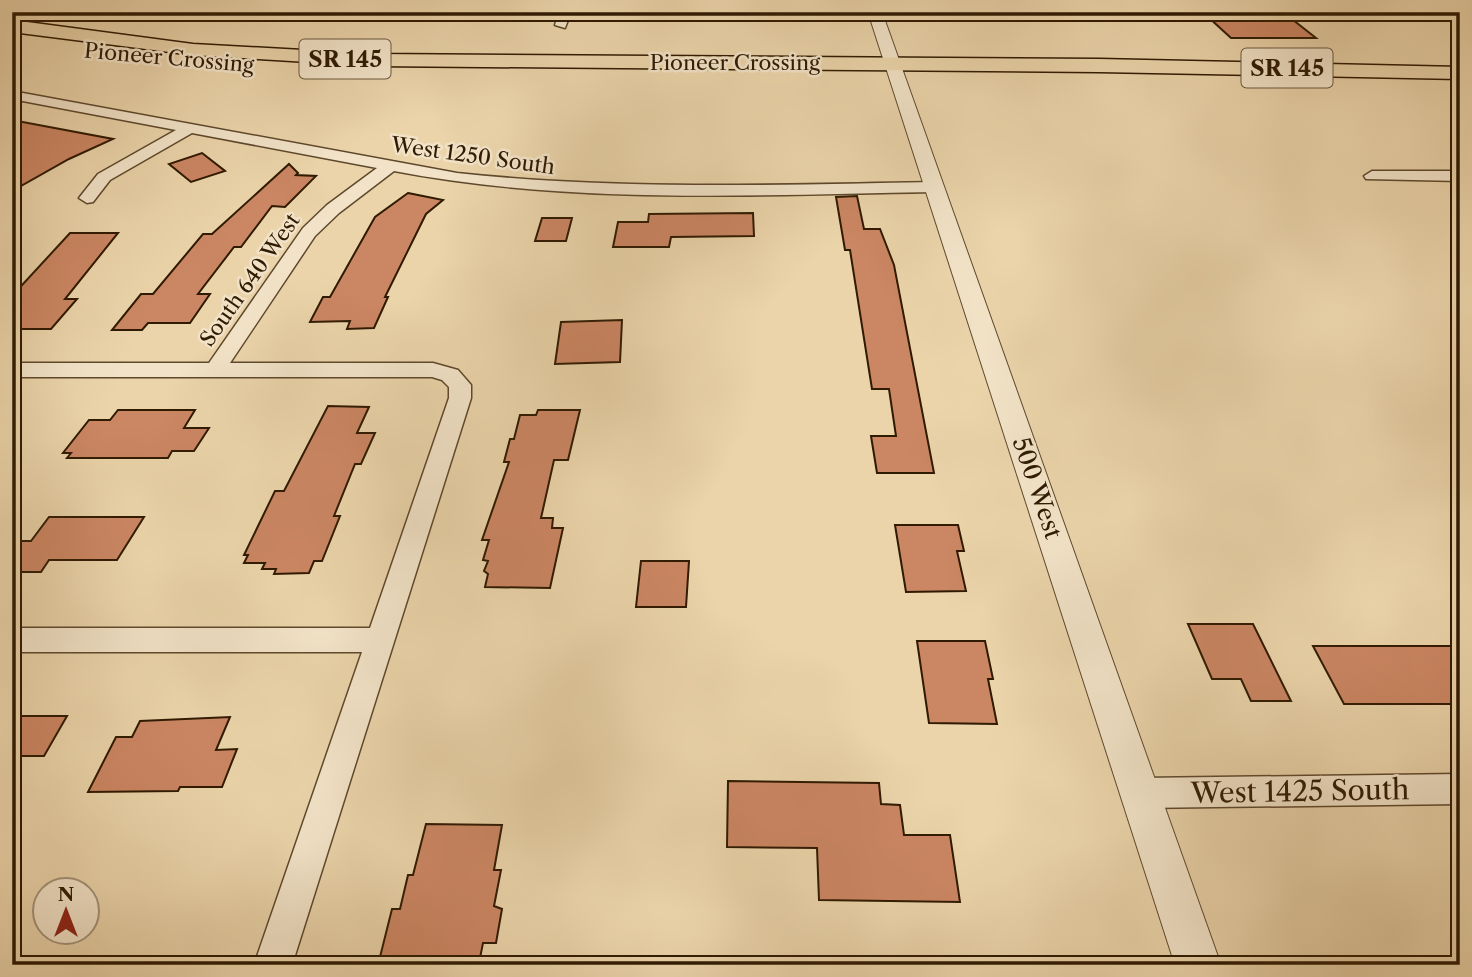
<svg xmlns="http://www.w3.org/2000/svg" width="1472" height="977" font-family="'Libre Caslon Text',serif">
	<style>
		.building { fill: #cb8663; stroke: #2f1a02; stroke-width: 2 }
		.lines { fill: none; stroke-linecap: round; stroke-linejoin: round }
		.minor-casing { stroke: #5e482c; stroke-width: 3 }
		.tertiary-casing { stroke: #5e482c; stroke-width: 2 }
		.trunk-casing { stroke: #2f1a02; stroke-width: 3 }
		.minor { fill: #f2e3c8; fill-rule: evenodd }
		.tertiary { fill: #f2e3c8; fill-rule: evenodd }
		.trunk { fill: #ebd4aa; fill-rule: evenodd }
		.labels { text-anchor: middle; stroke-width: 5; stroke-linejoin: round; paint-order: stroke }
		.far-street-label { font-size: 21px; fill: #2f1a02; stroke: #f2e3c8 }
		.shield { fill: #f2e3c8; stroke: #6a563d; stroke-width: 2 }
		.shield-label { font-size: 23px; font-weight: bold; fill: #2f1a02 }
		.street-label { font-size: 24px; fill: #2f1a02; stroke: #f2e3c8 }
		.near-street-label { font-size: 28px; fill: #2f1a02; stroke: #f2e3c8 }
	</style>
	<rect width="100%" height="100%" fill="#ebd4aa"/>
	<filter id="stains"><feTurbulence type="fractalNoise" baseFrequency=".00286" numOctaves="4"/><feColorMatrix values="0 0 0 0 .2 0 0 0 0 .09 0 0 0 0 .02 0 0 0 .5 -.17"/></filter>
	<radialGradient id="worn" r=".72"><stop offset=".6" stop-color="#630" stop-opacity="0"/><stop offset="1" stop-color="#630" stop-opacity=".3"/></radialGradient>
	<g class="building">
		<path d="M 1207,16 L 1288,16 L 1316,38 L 1231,38 Z"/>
		<path d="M 12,120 L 113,139 L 69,159 L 12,191 Z"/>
		<path d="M 202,153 L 225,171 L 191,182 L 169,164 Z"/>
		<path d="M 289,164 L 298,173 L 296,175 L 316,176 L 285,207 L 272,206 L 241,247 L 234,247 L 198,294 L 210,294 L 190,323 L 148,323 L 142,330 L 112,330 L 141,294 L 153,294 L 203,234 L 212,234 Z"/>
		<path d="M 408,193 L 443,200 L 426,214 L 385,297 L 388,297 L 374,328 L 347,329 L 350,321 L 310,322 L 323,297 L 330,297 L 375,217 Z"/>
		<path d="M 857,196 L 864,229 L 880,229 L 894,265 L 934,473 L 877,473 L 871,436 L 896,436 L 889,389 L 872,389 L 850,250 L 845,250 L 836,197 Z"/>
		<path d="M 753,213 L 754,236 L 671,237 L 669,247 L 613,247 L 618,222 L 648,222 L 649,214 Z"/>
		<path d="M 542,218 L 572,218 L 566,241 L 535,241 Z"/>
		<path d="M 70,233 L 118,233 L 65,299 L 77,299 L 51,329 L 12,329 L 12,296 Z"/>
		<path d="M 622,320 L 620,362 L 555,364 L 561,322 Z"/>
		<path d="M 328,406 L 369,407 L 357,433 L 375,433 L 361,464 L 355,464 L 334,516 L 340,516 L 322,561 L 314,561 L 309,573 L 274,574 L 276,569 L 262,569 L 265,563 L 244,563 L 248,555 L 244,555 L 275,491 L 284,491 Z"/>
		<path d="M 118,410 L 195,410 L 184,428 L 209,428 L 194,451 L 172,451 L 168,458 L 67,458 L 71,453 L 63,453 L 89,420 L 110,420 Z"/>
		<path d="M 538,410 L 580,410 L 568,460 L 554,460 L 541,518 L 553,518 L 552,528 L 563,528 L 550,588 L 485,587 L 488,574 L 484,571 L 488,561 L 483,560 L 489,540 L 482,540 L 509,462 L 504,462 L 510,439 L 514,439 L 520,415 L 536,415 Z"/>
		<path d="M 49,517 L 144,517 L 117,560 L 49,560 L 41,572 L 12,572 L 12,541 L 31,541 Z"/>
		<path d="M 895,525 L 958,525 L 964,551 L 957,551 L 966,591 L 906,592 Z"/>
		<path d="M 641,561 L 689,561 L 686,607 L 636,607 Z"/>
		<path d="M 1188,624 L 1253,624 L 1291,701 L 1251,701 L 1241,679 L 1212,679 Z"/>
		<path d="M 917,641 L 985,641 L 993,679 L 988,679 L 997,724 L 929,723 Z"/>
		<path d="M 1313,646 L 1460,646 L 1460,704 L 1344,704 Z"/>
		<path d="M 12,716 L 67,716 L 44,756 L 12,756 Z"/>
		<path d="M 230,717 L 216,750 L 237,749 L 222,787 L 180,787 L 178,791 L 88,792 L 116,737 L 132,737 L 140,721 Z"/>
		<path d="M 728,781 L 879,783 L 881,804 L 900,805 L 904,835 L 950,835 L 960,902 L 819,900 L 817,848 L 727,847 Z"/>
		<path d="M 426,824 L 502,825 L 494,870 L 501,870 L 494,906 L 502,909 L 496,943 L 483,943 L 480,958 L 445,958 L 443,965 L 378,965 L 392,909 L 400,909 L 408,875 L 413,875 Z"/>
	</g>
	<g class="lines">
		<defs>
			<g id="minor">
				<path d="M 559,12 L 571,12 L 565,28 L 555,25 Z"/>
				<path d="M 740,12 L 752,12 L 752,17 L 742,20 Z"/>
				<path d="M 12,91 L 457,173 C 616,190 775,185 935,182 L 943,187 L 935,192 C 754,195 572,205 394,171 L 339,213 L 315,236 L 230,363 L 433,363 L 458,370 L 471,385 L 471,398 L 292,965 L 254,965 L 362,652 L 12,652 L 12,628 L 370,628 L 449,398 L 449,387 L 442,380 L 432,377 L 12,377 L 12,363 L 209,363 L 303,228 L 327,205 L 377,168 L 192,133 L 110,180 L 93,202 L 87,203 L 79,198 L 98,174 L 176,130 L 12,99 Z"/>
				<path d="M 1372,171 L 1460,171 L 1460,181 L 1366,179 L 1364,176 Z"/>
				<path d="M 1460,774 L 1460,804 L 1141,808 L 1129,804 L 1125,793 L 1129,782 L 1141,778 Z"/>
			</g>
			<path id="tertiary" d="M 868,12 L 882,12 L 1221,965 L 1175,965 Z"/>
			<path id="trunk" d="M 12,20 L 193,44 L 374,54 L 1099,59 L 1460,67 L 1460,79 L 1099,72 L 374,66 L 193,55 L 12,32 Z"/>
		</defs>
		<use href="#minor" class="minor-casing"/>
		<use href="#tertiary" class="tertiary-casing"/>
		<use href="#trunk" class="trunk-casing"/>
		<use href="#minor" class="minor"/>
		<use href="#tertiary" class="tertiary"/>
		<use href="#trunk" class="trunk"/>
	</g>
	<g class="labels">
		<g class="far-street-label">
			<text transform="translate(169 58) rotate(5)" y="7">Pioneer Crossing</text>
			<text x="735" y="70">Pioneer Crossing</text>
			<text transform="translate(473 156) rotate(8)" y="7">West 1250 South</text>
			<text transform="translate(250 280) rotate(-55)" y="7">South 640 West</text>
		</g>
		<g class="shield">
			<rect x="299.5" y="39.5" width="91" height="39" rx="5"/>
			<rect x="1241.5" y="48.5" width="91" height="39" rx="5"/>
		</g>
		<g class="shield-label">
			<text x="345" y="67">SR 145</text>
			<text x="1287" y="76">SR 145</text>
		</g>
		<g class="street-label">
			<text transform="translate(1037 488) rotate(71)" y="8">500 West</text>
		</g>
		<g class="near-street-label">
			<text transform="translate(1300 791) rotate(-1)" y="10">West 1425 South</text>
		</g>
	</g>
	<rect width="1472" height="977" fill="none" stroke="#ebd4aa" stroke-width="42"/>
	<rect x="14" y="14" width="1444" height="949" fill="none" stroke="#2f1a02" stroke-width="3.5"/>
	<rect x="21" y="21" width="1430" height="935" fill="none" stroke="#2f1a02" stroke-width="2"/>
	<g transform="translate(66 911)"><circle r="33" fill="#f2e3c8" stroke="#a49379" stroke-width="2"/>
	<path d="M0-5L12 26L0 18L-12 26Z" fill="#8f2418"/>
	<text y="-10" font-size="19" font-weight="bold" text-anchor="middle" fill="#2f1a02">N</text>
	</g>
	<rect width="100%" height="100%" filter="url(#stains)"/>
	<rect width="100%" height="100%" fill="url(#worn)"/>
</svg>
